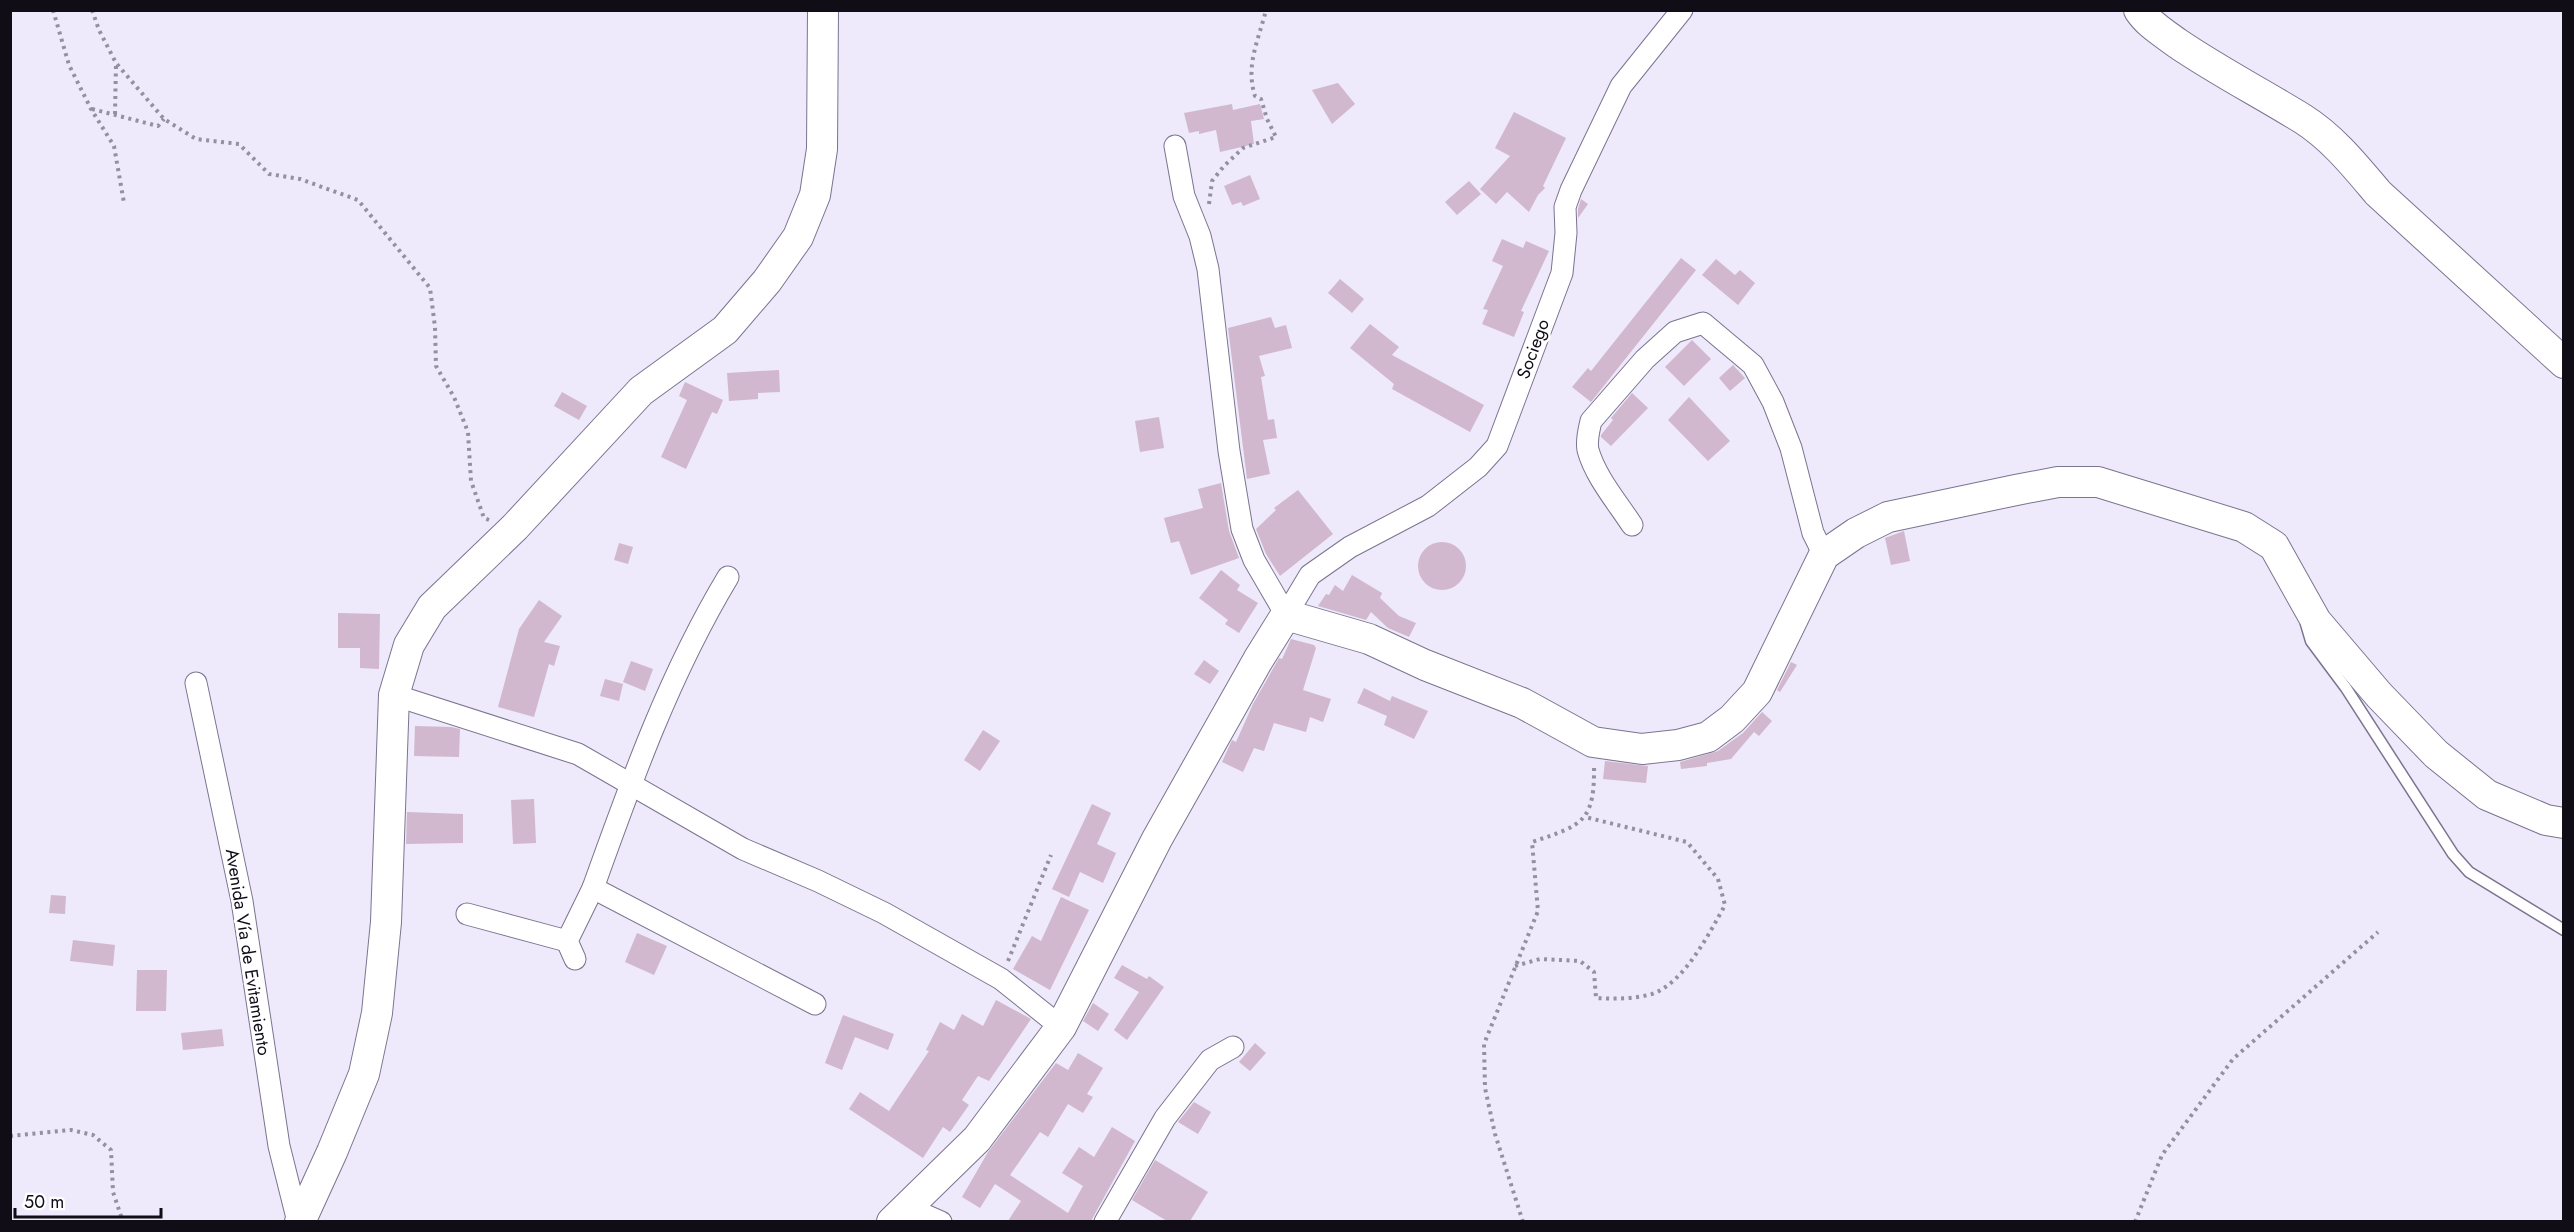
<svg xmlns="http://www.w3.org/2000/svg" width="2574" height="1232" font-family="Jost,sans-serif">
	<style>
		.building { fill: #d1b8ce }
		.lines { fill: none; stroke-linecap: round; stroke-linejoin: round }
		.lane-casing { stroke: #7b748f; stroke-width: 13 }
		.street-casing { stroke: #7b748f; stroke-width: 23 }
		.secondary-casing { stroke: #7b748f; stroke-width: 32 }
		.path { stroke: #94909f; stroke-width: 4; stroke-dasharray: 3 4.5; stroke-linecap: butt }
		.lane { stroke: #fff; stroke-width: 10 }
		.street { stroke: #fff; stroke-width: 21 }
		.secondary { stroke: #fff; stroke-width: 30 }
		.labels { text-anchor: middle; stroke-width: 5; stroke-linejoin: round; paint-order: stroke }
		.street-label { font-size: 18px; fill: #100d17; stroke: #fff }
	</style>
	<rect width="100%" height="100%" fill="#eee9fb"/>
	<g class="building">
		<path d="M 1338,83 L 1355,104 L 1332,124 L 1312,90 Z"/>
		<path d="M 1232,104 L 1233,110 L 1260,104 L 1264,119 L 1251,121 L 1254,144 L 1220,152 L 1216,130 L 1199,134 L 1199,131 L 1189,133 L 1184,113 Z"/>
		<path d="M 1514,112 L 1566,138 L 1543,186 L 1545,188 L 1538,195 L 1529,212 L 1507,192 L 1496,204 L 1480,189 L 1510,156 L 1495,148 Z"/>
		<path d="M 1250,175 L 1260,199 L 1243,206 L 1241,202 L 1232,205 L 1224,186 Z"/>
		<path d="M 1469,181 L 1481,194 L 1457,215 L 1445,202 Z"/>
		<path d="M 1581,199 L 1588,204 L 1578,218 L 1578,209 Z"/>
		<path d="M 1502,239 L 1523,248 L 1526,241 L 1549,251 L 1521,311 L 1524,312 L 1514,337 L 1482,324 L 1488,310 L 1483,309 L 1503,266 L 1492,261 Z"/>
		<path d="M 1681,258 L 1696,270 L 1591,402 L 1572,387 L 1588,368 L 1591,371 Z"/>
		<path d="M 1716,259 L 1735,275 L 1740,270 L 1755,283 L 1738,305 L 1702,275 Z"/>
		<path d="M 1340,279 L 1364,299 L 1352,313 L 1328,293 Z"/>
		<path d="M 1271,317 L 1275,328 L 1286,325 L 1292,348 L 1259,356 L 1265,376 L 1261,377 L 1268,420 L 1274,419 L 1277,438 L 1263,440 L 1270,474 L 1247,479 L 1228,328 Z"/>
		<path d="M 1370,324 L 1399,347 L 1392,355 L 1484,405 L 1470,432 L 1392,389 L 1394,384 L 1350,348 Z"/>
		<path d="M 1692,340 L 1711,359 L 1684,386 L 1665,367 Z"/>
		<path d="M 1733,365 L 1745,378 L 1730,391 L 1719,378 Z"/>
		<path d="M 779,370 L 780,392 L 758,393 L 758,399 L 729,401 L 727,373 Z"/>
		<path d="M 685,382 L 723,400 L 717,414 L 712,412 L 686,469 L 661,457 L 687,400 L 679,396 Z"/>
		<path d="M 562,392 L 587,406 L 579,420 L 554,406 Z"/>
		<path d="M 1632,393 L 1648,408 L 1611,446 L 1601,437 L 1601,435 L 1613,420 L 1611,418 Z"/>
		<path d="M 1689,397 L 1730,441 L 1708,461 L 1668,420 Z"/>
		<path d="M 1159,417 L 1164,448 L 1140,452 L 1135,421 Z"/>
		<path d="M 1221,483 L 1229,531 L 1239,558 L 1191,575 L 1179,541 L 1171,543 L 1164,518 L 1203,508 L 1198,489 Z"/>
		<path d="M 1298,490 L 1333,534 L 1280,576 L 1266,554 L 1256,529 L 1276,510 L 1274,508 Z"/>
		<path d="M 1904,531 L 1910,561 L 1891,565 L 1885,538 Z"/>
		<circle cx="1442" cy="566" r="24"/>
		<path d="M 619,543 L 633,547 L 628,564 L 614,560 Z"/>
		<path d="M 1221,570 L 1240,585 L 1237,590 L 1258,603 L 1239,633 L 1225,624 L 1228,620 L 1199,598 Z"/>
		<path d="M 1352,575 L 1382,593 L 1380,598 L 1399,616 L 1416,623 L 1409,637 L 1388,628 L 1371,612 L 1366,620 L 1318,606 L 1326,594 L 1329,595 L 1335,585 L 1343,591 Z"/>
		<path d="M 539,600 L 562,616 L 544,642 L 560,646 L 554,666 L 549,664 L 534,717 L 498,707 L 519,629 Z"/>
		<path d="M 338,613 L 380,614 L 379,669 L 360,668 L 360,648 L 338,648 Z"/>
		<path d="M 1291,639 L 1314,645 L 1316,648 L 1303,690 L 1331,699 L 1323,722 L 1310,717 L 1306,732 L 1274,723 L 1264,751 L 1254,748 L 1243,772 L 1222,762 L 1232,740 L 1236,742 L 1253,704 L 1279,658 L 1282,659 Z"/>
		<path d="M 1204,660 L 1219,671 L 1210,684 L 1194,674 Z"/>
		<path d="M 631,661 L 653,669 L 645,691 L 623,682 Z"/>
		<path d="M 1791,662 L 1797,665 L 1780,692 L 1777,690 Z"/>
		<path d="M 605,679 L 623,684 L 619,701 L 600,696 Z"/>
		<path d="M 1364,688 L 1390,701 L 1392,696 L 1428,711 L 1414,739 L 1384,725 L 1387,716 L 1357,703 Z"/>
		<path d="M 1762,712 L 1772,721 L 1759,736 L 1754,732 L 1731,759 L 1707,763 L 1707,766 L 1681,769 L 1680,762 L 1718,751 L 1743,733 Z"/>
		<path d="M 415,726 L 451,727 L 460,729 L 459,757 L 414,756 Z"/>
		<path d="M 983,730 L 1000,741 L 980,771 L 964,760 Z"/>
		<path d="M 1605,761 L 1648,766 L 1646,783 L 1603,779 Z"/>
		<path d="M 534,799 L 536,843 L 513,844 L 511,800 Z"/>
		<path d="M 1092,804 L 1111,813 L 1097,844 L 1116,853 L 1103,883 L 1080,872 L 1069,897 L 1052,889 Z"/>
		<path d="M 407,812 L 463,814 L 463,843 L 406,844 Z"/>
		<path d="M 51,895 L 66,896 L 65,914 L 49,913 Z"/>
		<path d="M 1061,897 L 1089,910 L 1050,990 L 1013,969 L 1032,936 L 1041,941 Z"/>
		<path d="M 637,933 L 667,946 L 654,975 L 625,962 Z"/>
		<path d="M 73,940 L 115,945 L 113,966 L 70,961 Z"/>
		<path d="M 1122,965 L 1147,979 L 1149,976 L 1164,987 L 1127,1040 L 1114,1030 L 1139,992 L 1114,978 Z"/>
		<path d="M 137,970 L 167,970 L 166,1011 L 136,1011 Z"/>
		<path d="M 996,1000 L 1031,1019 L 989,1081 L 978,1076 L 962,1100 L 969,1105 L 950,1132 L 943,1127 L 923,1158 L 849,1109 L 860,1092 L 889,1111 L 929,1051 L 926,1050 L 940,1022 L 954,1030 L 962,1014 L 983,1026 Z"/>
		<path d="M 1093,1003 L 1109,1014 L 1098,1031 L 1083,1021 Z"/>
		<path d="M 843,1015 L 894,1034 L 888,1050 L 855,1037 L 842,1070 L 825,1063 Z"/>
		<path d="M 222,1029 L 224,1046 L 183,1050 L 181,1033 Z"/>
		<path d="M 1255,1043 L 1266,1053 L 1250,1071 L 1239,1062 Z"/>
		<path d="M 1078,1053 L 1103,1068 L 1087,1094 L 1093,1097 L 1083,1113 L 1068,1104 L 1048,1137 L 1040,1132 L 1010,1175 L 1068,1213 L 1083,1186 L 1062,1173 L 1079,1147 L 1094,1157 L 1112,1127 L 1135,1141 L 1091,1221 L 1008,1221 L 1021,1201 L 995,1184 L 980,1208 L 962,1197 L 988,1152 L 1056,1063 L 1068,1070 Z"/>
		<path d="M 1194,1102 L 1211,1112 L 1198,1134 L 1178,1122 Z"/>
		<path d="M 1155,1160 L 1208,1192 L 1190,1221 L 1167,1221 L 1132,1200 Z"/>
	</g>
	<g class="lines">
		<defs>
			<path id="lane" d="M 2306,624 L 2311,641 L 2346,688 L 2453,854 L 2469,872 L 2564,930"/>
			<g id="street">
				<path d="M 1175,146 L 1184,196 L 1200,236 L 1208,269 L 1229,451 L 1242,529 L 1254,560 L 1286,615 L 1310,575 L 1350,547 L 1428,506 L 1478,467 L 1497,446 L 1562,273 L 1566,233 L 1565,207 L 1571,190 L 1621,86 L 1682,10"/>
				<path d="M 1632,525 C 1617,502 1595,476 1588,450 C 1586,440 1589,430 1591,421 L 1645,359 L 1675,332 L 1703,323 L 1753,365 L 1773,402 L 1791,448 L 1813,533 L 1824,555"/>
				<path d="M 728,577 C 669,675 631,782 593,888 L 815,1004"/>
				<path d="M 196,683 L 242,901 L 279,1146 L 298,1222"/>
				<path d="M 394,695 L 578,754 L 743,849 L 818,881 L 884,913 L 1001,979 L 1061,1027"/>
				<path d="M 467,914 L 567,941"/>
				<path d="M 575,959 L 567,941 L 593,888"/>
				<path d="M 907,1207 L 941,1222"/>
				<path d="M 1105,1222 L 1165,1118 L 1210,1060 L 1233,1047"/>
			</g>
			<g id="secondary">
				<path d="M 2139,10 C 2149,25 2164,33 2177,43 C 2218,71 2261,93 2303,119 C 2333,138 2356,167 2378,193 L 2564,363"/>
				<path d="M 300,1222 L 332,1152 L 364,1074 L 377,1013 L 386,922 L 394,695 L 409,645 L 432,607 L 515,527 L 641,391 L 725,330 L 767,281 L 798,237 L 815,195 L 822,149 L 823,10"/>
				<path d="M 892,1222 L 977,1139 L 1061,1027 L 1157,839 L 1258,660 L 1286,615 L 1369,639 L 1425,665 L 1522,703 L 1593,742 L 1642,749 L 1678,745 L 1708,737 L 1732,719 L 1757,692 L 1824,555 L 1856,533 L 1888,517 L 2016,490 L 2058,482 L 2098,482 L 2244,527 L 2274,546 L 2316,621 L 2379,695 L 2436,754 L 2487,795 L 2546,820 L 2564,823"/>
			</g>
		</defs>
		<use href="#lane" class="lane-casing"/>
		<use href="#street" class="street-casing"/>
		<use href="#secondary" class="secondary-casing"/>
		<g class="path">
			<path d="M 53,10 L 69,65 L 91,109 L 114,146 L 124,203"/>
			<path d="M 92,10 L 99,30 L 116,63 L 164,119 L 196,139 L 239,144 L 269,174 L 300,179 L 358,200 L 430,288 L 435,327 L 436,366 L 454,397 L 468,432 L 471,481 L 484,518 L 489,520"/>
			<path d="M 92,109 L 158,126 L 164,119"/>
			<path d="M 115,114 L 116,64"/>
			<path d="M 1209,204 L 1212,181 L 1224,166 L 1243,148 L 1276,137 L 1267,119 L 1261,99 L 1255,96 C 1245,65 1259,39 1266,10"/>
			<path d="M 1008,961 L 1051,855"/>
			<path d="M 1515,966 L 1540,959 L 1580,961 L 1594,972 L 1596,998 C 1614,999 1634,999 1652,994 C 1684,983 1709,934 1725,905 L 1718,879 L 1687,842 L 1585,817"/>
			<path d="M 10,1136 L 71,1130 L 93,1135 L 111,1150 L 113,1192 L 123,1222"/>
			<path d="M 1523,1222 L 1495,1134 L 1485,1088 L 1484,1044 L 1538,911 L 1532,842 C 1583,825 1595,822 1594,764"/>
			<path d="M 2135,1222 L 2162,1155 L 2233,1059 L 2378,932"/>
		</g>
		<use href="#lane" class="lane"/>
		<use href="#street" class="street"/>
		<use href="#secondary" class="secondary"/>
	</g>
	<g class="labels">
		<g class="street-label">
			<text transform="translate(1533 349) rotate(-70)" y="6">Sociego</text>
			<text transform="translate(248 952) rotate(81)" y="6">Avenida Vía de Evitamiento</text>
		</g>
	</g>
	<rect width="2574" height="1232" fill="none" stroke="#100d17" stroke-width="24"/>
	<path d="M15 1208v9h146v-9" fill="none" stroke="#100d17" stroke-width="3"/>
	<text x="24" y="1208" font-size="18" fill="#100d17" stroke="#ffffff" stroke-width="4.5" paint-order="stroke">50 m</text>
</svg>
